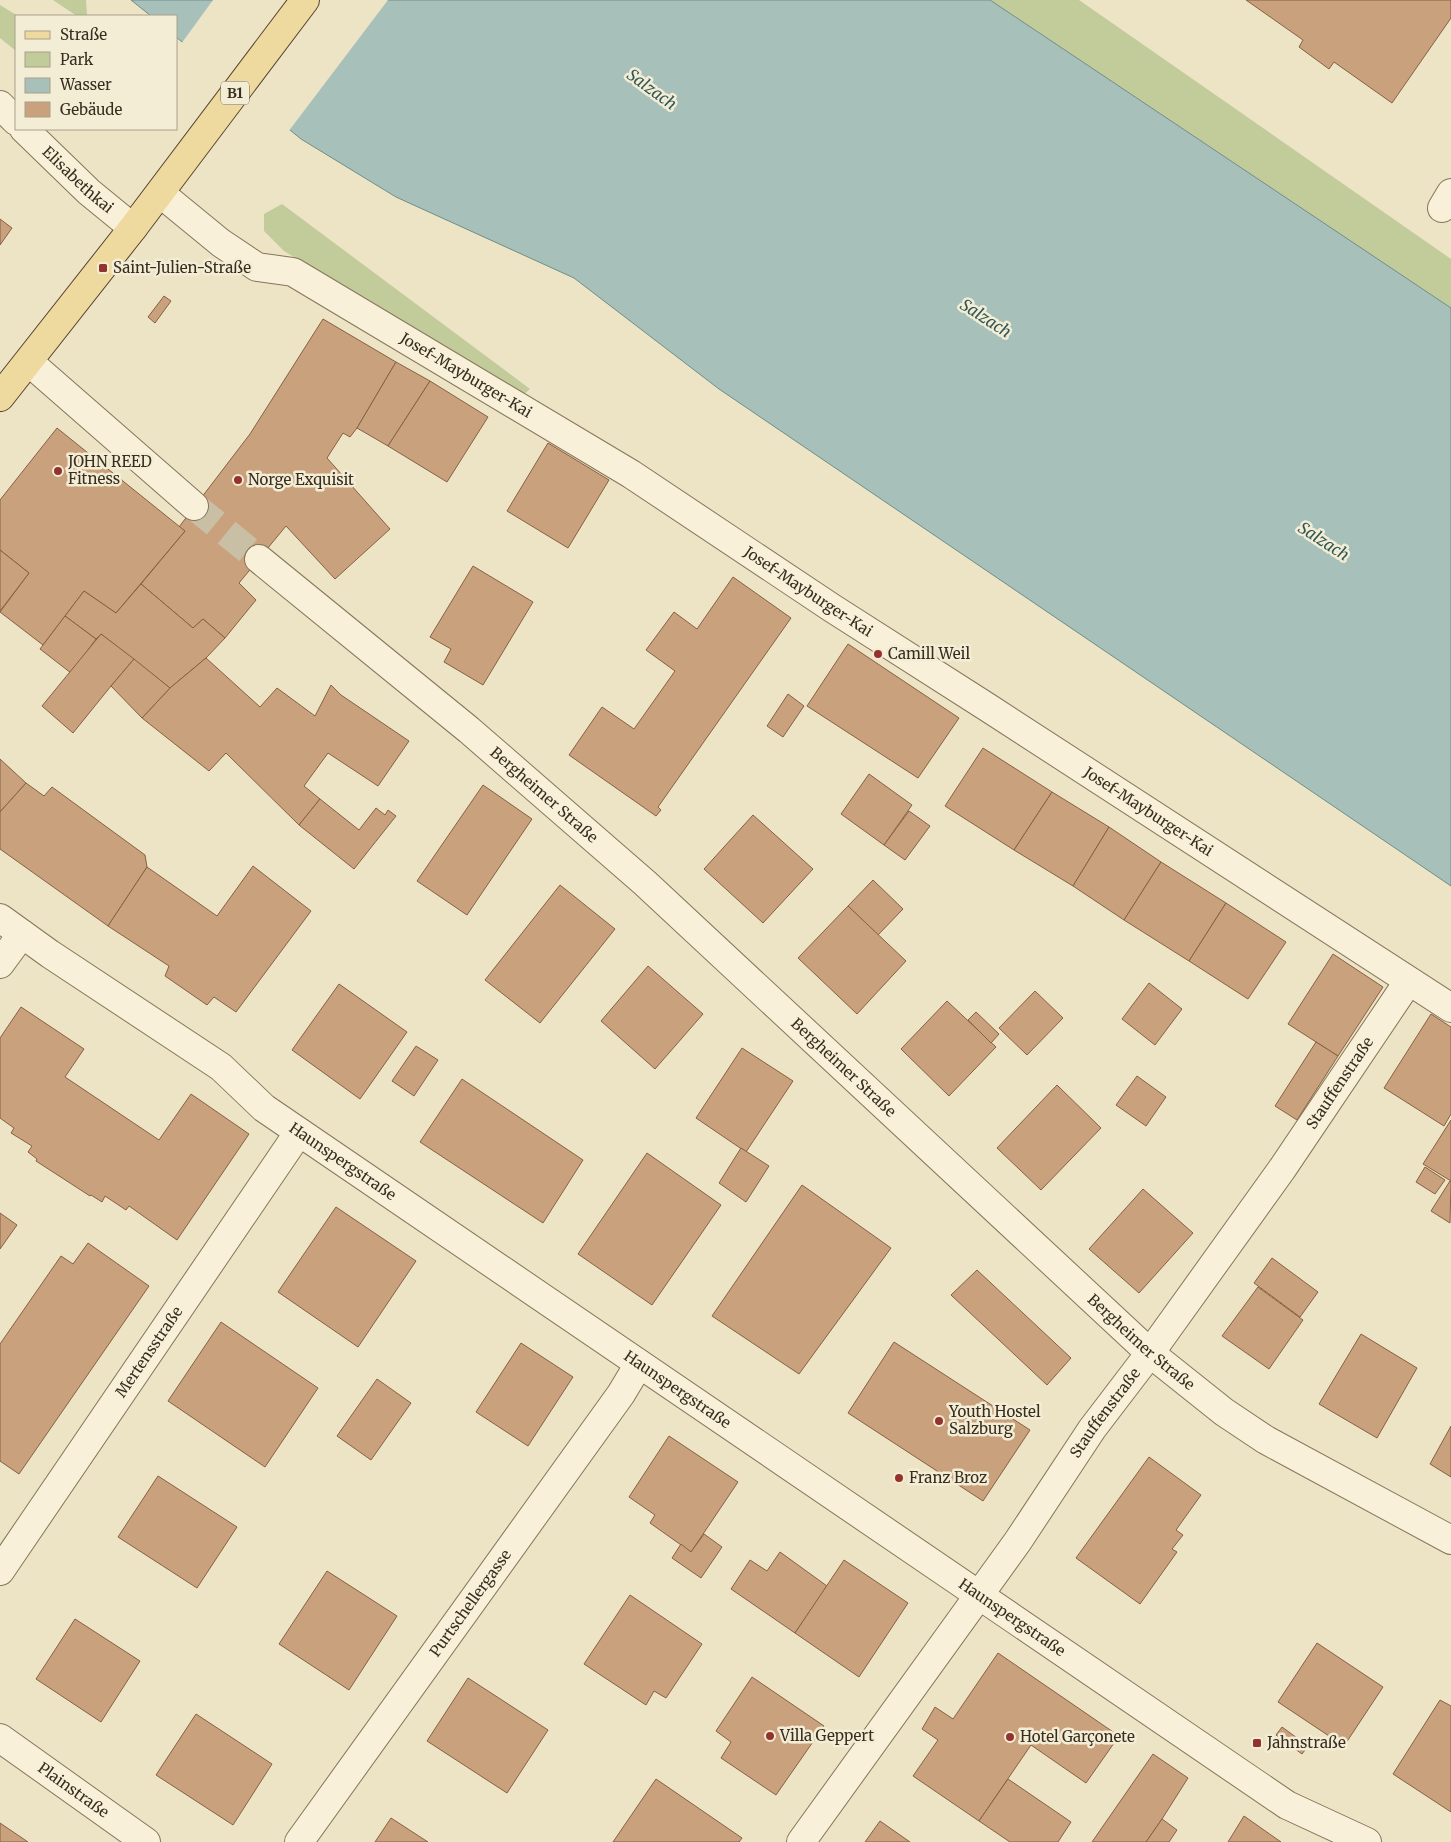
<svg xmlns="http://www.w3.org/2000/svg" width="1451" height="1842" font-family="Merriweather,serif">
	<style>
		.green { fill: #c2cb9a }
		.water { fill: #a7c0ba; stroke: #6e8e88 }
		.pier { fill: #ede3c5 }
		.building { fill: #c9a17d; stroke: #866143 }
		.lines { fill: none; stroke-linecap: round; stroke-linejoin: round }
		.minor-tunnel { stroke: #c9bfa4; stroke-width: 28; stroke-dasharray: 28 14; stroke-linecap: butt }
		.minor-casing { stroke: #87755c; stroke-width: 30 }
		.major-casing { stroke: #554330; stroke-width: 30 }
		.minor { stroke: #f8f0d8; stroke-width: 28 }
		.major { stroke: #eeda9f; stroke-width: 28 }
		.poi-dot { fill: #94332e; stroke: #f4edd5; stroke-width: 2 }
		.labels { text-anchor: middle; stroke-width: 5; stroke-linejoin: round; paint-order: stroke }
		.shield { fill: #f4edd5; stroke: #706756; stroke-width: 1 }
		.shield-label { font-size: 14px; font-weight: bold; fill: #382d1f }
		.street-label { font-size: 15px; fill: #382d1f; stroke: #f4edd5 }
		.poi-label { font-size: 15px; fill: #382d1f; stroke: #f4edd5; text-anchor: start }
		.water-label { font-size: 16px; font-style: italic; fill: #2f5757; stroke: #f4edd5 }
	</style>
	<rect width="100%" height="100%" fill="#ede3c5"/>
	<g class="green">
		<path d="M 53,0 L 86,0 L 87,15 L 77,16 Z"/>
		<path d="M 990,0 L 1079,0 L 1451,259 L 1451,308 Z"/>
		<path d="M 0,5 L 18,16 L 16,16 L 16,51 L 0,38 Z"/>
		<path d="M 282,204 L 530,389 L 523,395 L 284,251 L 264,231 L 264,214 Z"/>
	</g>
	<path class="water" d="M 131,0 L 990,0 L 1451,308 L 1451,886 L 719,389 L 574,278 L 396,197 L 301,139 L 176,37 L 176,16 L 151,16 Z"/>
	<path class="pier" d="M 213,0 L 388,0 L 288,132 L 181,44 Z"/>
	<g class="building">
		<path d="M 1246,0 L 1451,0 L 1451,18 L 1392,103 L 1334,62 L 1329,69 L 1299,47 L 1303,40 Z"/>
		<path d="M 0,219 L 12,228 L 0,245 Z"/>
		<path d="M 164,296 L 171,301 L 155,323 L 148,317 Z"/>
		<path d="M 323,319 L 396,362 L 357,428 L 350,437 L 343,433 L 327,458 L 390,529 L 335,579 L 286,526 L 239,583 L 256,600 L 225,638 L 203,619 L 193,628 L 141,584 L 185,531 L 179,527 L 250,434 Z"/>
		<path d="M 396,362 L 430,381 L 388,446 L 357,428 Z"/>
		<path d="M 430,381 L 488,417 L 447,482 L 388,446 Z"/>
		<path d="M 57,428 L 185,531 L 116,613 L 84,591 L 43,645 L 0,612 L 29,573 L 0,550 L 0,500 Z"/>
		<path d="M 548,443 L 609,480 L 568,548 L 507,511 Z"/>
		<path d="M 0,550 L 29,573 L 0,611 Z"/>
		<path d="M 473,566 L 533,602 L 483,685 L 444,662 L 451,649 L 430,637 Z"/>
		<path d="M 733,577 L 791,618 L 658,807 L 661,810 L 656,816 L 569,755 L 602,707 L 634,729 L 675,671 L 646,650 L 674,612 L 697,629 Z"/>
		<path d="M 141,584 L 193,628 L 203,619 L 225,638 L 206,658 L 170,688 L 101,634 L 96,639 L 65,616 L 84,591 L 116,613 Z"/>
		<path d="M 65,616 L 96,639 L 71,673 L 40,649 Z"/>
		<path d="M 101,634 L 134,659 L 111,686 L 73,733 L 42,706 Z"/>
		<path d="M 848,644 L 959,718 L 918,778 L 807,706 Z"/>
		<path d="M 206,658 L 260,707 L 277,688 L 315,716 L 331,685 L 341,695 L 409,741 L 378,786 L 328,753 L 304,786 L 320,799 L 299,825 L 226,753 L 209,771 L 142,718 L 170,688 Z"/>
		<path d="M 134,659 L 170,688 L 142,718 L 111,686 Z"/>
		<path d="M 788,694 L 804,706 L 783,737 L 767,726 Z"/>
		<path d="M 983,748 L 1052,792 L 1014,850 L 945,806 Z"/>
		<path d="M 0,759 L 26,783 L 0,812 Z"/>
		<path d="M 869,774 L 912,805 L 884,845 L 841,814 Z"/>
		<path d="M 26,783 L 44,796 L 52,787 L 145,855 L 147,867 L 108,926 L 0,849 L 0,812 Z"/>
		<path d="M 483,785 L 532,819 L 467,915 L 417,881 Z"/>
		<path d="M 1052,792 L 1109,827 L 1073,886 L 1014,850 Z"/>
		<path d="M 320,799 L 359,830 L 376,808 L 385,815 L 388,810 L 396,816 L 354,869 L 299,825 Z"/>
		<path d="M 909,811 L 930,826 L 905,860 L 884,845 Z"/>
		<path d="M 753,815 L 813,869 L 763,923 L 704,869 Z"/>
		<path d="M 1109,827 L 1161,862 L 1124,920 L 1073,886 Z"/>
		<path d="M 1161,862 L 1226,903 L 1189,961 L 1124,920 Z"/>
		<path d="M 253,866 L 311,911 L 236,1012 L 214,997 L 207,1005 L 165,976 L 169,966 L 108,926 L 147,867 L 217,916 Z"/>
		<path d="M 873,880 L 903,909 L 878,935 L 848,906 Z"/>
		<path d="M 560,885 L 615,929 L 540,1023 L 485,980 Z"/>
		<path d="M 1226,903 L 1286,942 L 1248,999 L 1189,961 Z"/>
		<path d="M 848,906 L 906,961 L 857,1014 L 798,958 Z"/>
		<path d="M 1333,954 L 1383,987 L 1338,1056 L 1288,1024 Z"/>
		<path d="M 648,966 L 703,1014 L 655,1069 L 601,1021 Z"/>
		<path d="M 1149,983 L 1182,1009 L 1155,1045 L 1122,1019 Z"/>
		<path d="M 339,984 L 407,1032 L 360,1099 L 292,1050 Z"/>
		<path d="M 1035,991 L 1063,1018 L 1027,1055 L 999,1028 Z"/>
		<path d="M 947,1001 L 996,1047 L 949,1096 L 901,1049 Z"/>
		<path d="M 21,1007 L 84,1049 L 65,1077 L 159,1140 L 191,1094 L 249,1134 L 177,1240 L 129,1206 L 126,1210 L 105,1196 L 102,1202 L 91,1195 L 90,1196 L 36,1161 L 37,1159 L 28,1152 L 32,1146 L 11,1133 L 14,1128 L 0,1118 L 0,1038 Z"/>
		<path d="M 976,1012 L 999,1034 L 991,1043 L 968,1020 Z"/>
		<path d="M 1431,1014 L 1451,1027 L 1451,1114 L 1444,1126 L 1384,1088 Z"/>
		<path d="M 1316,1042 L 1338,1056 L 1297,1120 L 1275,1106 Z"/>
		<path d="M 416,1046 L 438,1060 L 414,1096 L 392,1081 Z"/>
		<path d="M 742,1048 L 793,1081 L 746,1152 L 696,1118 Z"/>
		<path d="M 1137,1076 L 1166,1097 L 1146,1126 L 1116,1105 Z"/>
		<path d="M 462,1079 L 583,1160 L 543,1223 L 420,1142 Z"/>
		<path d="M 1057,1085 L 1101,1128 L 1041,1190 L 997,1148 Z"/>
		<path d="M 1451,1120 L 1451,1181 L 1423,1164 Z"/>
		<path d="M 741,1148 L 769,1166 L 746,1202 L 719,1183 Z"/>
		<path d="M 647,1153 L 721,1205 L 652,1305 L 578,1254 Z"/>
		<path d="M 1425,1167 L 1445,1180 L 1435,1194 L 1416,1182 Z"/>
		<path d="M 1450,1181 L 1451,1182 L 1450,1223 L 1431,1211 Z"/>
		<path d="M 802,1185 L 891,1248 L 799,1374 L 712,1316 Z"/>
		<path d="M 1143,1189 L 1193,1233 L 1139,1293 L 1089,1249 Z"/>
		<path d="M 336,1207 L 416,1261 L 358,1347 L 278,1292 Z"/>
		<path d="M 0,1213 L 17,1225 L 0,1249 Z"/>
		<path d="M 88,1243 L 149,1286 L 19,1474 L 0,1461 L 0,1344 L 61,1256 L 73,1264 Z"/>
		<path d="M 1272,1258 L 1318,1292 L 1300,1317 L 1254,1283 Z"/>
		<path d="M 977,1270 L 1071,1358 L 1047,1385 L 951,1295 Z"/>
		<path d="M 1258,1287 L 1303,1320 L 1269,1369 L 1222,1336 Z"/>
		<path d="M 221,1322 L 318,1388 L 265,1467 L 168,1401 Z"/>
		<path d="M 1361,1334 L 1417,1368 L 1377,1438 L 1319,1404 Z"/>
		<path d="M 894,1342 L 1030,1430 L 983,1501 L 848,1413 Z"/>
		<path d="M 521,1343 L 573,1377 L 528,1446 L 476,1412 Z"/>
		<path d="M 377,1379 L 411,1403 L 371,1460 L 337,1436 Z"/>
		<path d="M 1451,1426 L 1451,1477 L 1430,1464 Z"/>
		<path d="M 669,1436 L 738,1482 L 691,1552 L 650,1523 L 655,1515 L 629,1497 Z"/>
		<path d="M 1149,1457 L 1201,1495 L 1176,1530 L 1183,1535 L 1172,1549 L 1177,1552 L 1140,1604 L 1076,1558 Z"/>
		<path d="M 158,1476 L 237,1527 L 197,1588 L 118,1537 Z"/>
		<path d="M 704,1534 L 722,1547 L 701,1578 L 672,1558 L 681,1544 L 691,1552 Z"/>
		<path d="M 780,1552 L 827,1586 L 795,1633 L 731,1589 L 750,1560 L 767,1571 Z"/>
		<path d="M 844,1560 L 908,1603 L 859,1677 L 795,1633 Z"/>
		<path d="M 327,1571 L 397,1616 L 349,1690 L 279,1644 Z"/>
		<path d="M 630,1595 L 702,1644 L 666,1698 L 654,1691 L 646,1705 L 584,1664 Z"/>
		<path d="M 75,1619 L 140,1661 L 101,1722 L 36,1679 Z"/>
		<path d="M 1317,1643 L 1383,1687 L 1344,1746 L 1278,1702 Z"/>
		<path d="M 998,1653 L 1119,1736 L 1086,1783 L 1031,1745 L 979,1821 L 913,1776 L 938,1740 L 922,1729 L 935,1707 L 953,1719 Z"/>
		<path d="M 752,1677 L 824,1726 L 776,1795 L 721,1758 L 731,1742 L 716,1731 Z"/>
		<path d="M 468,1678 L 548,1730 L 507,1793 L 427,1741 Z"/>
		<path d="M 1440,1700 L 1451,1706 L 1451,1812 L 1393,1774 Z"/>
		<path d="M 196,1714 L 272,1764 L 233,1825 L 156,1775 Z"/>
		<path d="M 1282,1727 L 1308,1746 L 1302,1754 L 1276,1735 Z"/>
		<path d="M 1153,1754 L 1188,1778 L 1162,1819 L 1146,1842 L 1092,1842 Z"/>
		<path d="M 656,1779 L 742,1838 L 739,1842 L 613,1842 Z"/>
		<path d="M 1008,1779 L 1071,1822 L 1058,1842 L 1010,1842 L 979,1821 Z"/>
		<path d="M 1244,1816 L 1281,1842 L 1228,1842 Z"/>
		<path d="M 391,1818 L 428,1842 L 375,1842 Z"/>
		<path d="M 1162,1819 L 1177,1830 L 1169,1842 L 1146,1842 Z"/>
		<path d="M 880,1821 L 910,1842 L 865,1842 Z"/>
		<path d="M 0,1823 L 28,1842 L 0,1842 Z"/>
	</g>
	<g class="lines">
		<path class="minor-tunnel" d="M 194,506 L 259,559"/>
		<defs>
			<g id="minor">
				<path d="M 0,105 L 16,121"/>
				<path id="s1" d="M 24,129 L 89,192 L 133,228"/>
				<path id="s2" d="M 160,193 L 221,243 L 257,267 L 293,272 L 631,474 L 832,608 L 987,707 L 1451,1008"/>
				<path d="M 1442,208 L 1451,193"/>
				<path d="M 29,362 L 194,506"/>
				<path id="s3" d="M 259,559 L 469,730 L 645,883 L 1150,1353 L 1224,1412 L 1266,1440 L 1451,1540"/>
				<path id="s4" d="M 0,918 L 50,954 L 221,1067 L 264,1108 L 1287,1805 L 1367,1842"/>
				<path d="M 0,964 L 22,934"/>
				<path id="s5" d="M 0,1571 L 299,1132"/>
				<path id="s6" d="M 0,1738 L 146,1842"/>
				<path id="s7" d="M 299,1842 L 621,1394 L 639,1364"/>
				<path id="s8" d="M 801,1842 L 1018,1541 L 1092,1429 L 1150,1353 L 1282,1169 L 1408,982"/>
			</g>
			<path id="major" d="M 0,397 L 133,228 L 305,0"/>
		</defs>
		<use href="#minor" class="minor-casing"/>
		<use href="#major" class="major-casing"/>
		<use href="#minor" class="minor"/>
		<use href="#major" class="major"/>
	</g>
	<g class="poi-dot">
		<rect x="98" y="263" width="10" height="10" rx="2.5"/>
		<circle cx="58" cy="471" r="5"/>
		<circle cx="238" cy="480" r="5"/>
		<circle cx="878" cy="654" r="5"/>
		<circle cx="939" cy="1421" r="5"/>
		<circle cx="899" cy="1478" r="5"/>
		<circle cx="770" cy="1736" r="5"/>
		<circle cx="1010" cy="1737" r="5"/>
		<rect x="1252" y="1738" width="10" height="10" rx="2.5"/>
	</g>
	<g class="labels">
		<rect class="shield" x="221" y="81.5" width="28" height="23" rx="4"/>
		<g class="shield-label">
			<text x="235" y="98">B1</text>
		</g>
		<g class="street-label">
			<text dy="5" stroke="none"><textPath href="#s1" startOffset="74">Elisabethkai</textPath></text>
			<text dy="5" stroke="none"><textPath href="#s2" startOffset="360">Josef-Mayburger-Kai</textPath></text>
			<text dy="5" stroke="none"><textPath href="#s2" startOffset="765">Josef-Mayburger-Kai</textPath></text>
			<text dy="5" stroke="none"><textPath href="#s3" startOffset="370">Bergheimer Straße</textPath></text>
			<text dy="5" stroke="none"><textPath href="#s2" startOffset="1170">Josef-Mayburger-Kai</textPath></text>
			<text dy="5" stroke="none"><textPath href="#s3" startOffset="775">Bergheimer Straße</textPath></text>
			<text dy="5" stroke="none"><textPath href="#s8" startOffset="931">Stauffenstraße</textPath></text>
			<text dy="5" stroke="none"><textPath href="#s4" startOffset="421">Haunspergstraße</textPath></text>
			<text dy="5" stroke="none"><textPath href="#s3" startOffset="1180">Bergheimer Straße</textPath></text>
			<text dy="5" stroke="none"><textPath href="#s5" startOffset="265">Mertensstraße</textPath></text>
			<text dy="5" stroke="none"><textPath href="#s4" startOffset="826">Haunspergstraße</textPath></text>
			<text dy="5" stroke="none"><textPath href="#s8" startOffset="526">Stauffenstraße</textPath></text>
			<text dy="5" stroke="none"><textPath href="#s7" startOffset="294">Purtschellergasse</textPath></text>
			<text dy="5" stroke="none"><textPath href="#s4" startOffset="1231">Haunspergstraße</textPath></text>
			<text dy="5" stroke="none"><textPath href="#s6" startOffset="90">Plainstraße</textPath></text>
		</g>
		<g class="poi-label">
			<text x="113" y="273">Saint-Julien-Straße</text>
			<text x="68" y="467">JOHN REED<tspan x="68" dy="17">Fitness</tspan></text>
			<text x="248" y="485">Norge Exquisit</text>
			<text x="888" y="659">Camill Weil</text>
			<text x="949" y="1417">Youth Hostel<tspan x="949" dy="17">Salzburg</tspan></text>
			<text x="909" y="1483">Franz Broz</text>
			<text x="780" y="1741">Villa Geppert</text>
			<text x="1020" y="1742">Hotel Garçonete</text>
			<text x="1267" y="1748">Jahnstraße</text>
		</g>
		<g class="water-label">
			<text transform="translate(652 89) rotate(36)" y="6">Salzach</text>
			<text transform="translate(986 318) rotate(33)" y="6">Salzach</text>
			<text transform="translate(1324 541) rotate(33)" y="6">Salzach</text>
		</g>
	</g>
	<rect x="15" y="15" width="162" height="115" fill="#f4edd5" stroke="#a9a08c"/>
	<rect x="25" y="31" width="25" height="8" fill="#eeda9f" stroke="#a9a08c"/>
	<text x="60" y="40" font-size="15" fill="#382d1f">Straße</text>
	<rect x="25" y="52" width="25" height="15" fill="#c2cb9a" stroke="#a9a08c"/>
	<text x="60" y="65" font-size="15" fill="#382d1f">Park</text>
	<rect x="25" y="78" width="25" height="15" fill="#a7c0ba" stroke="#a9a08c"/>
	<text x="60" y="90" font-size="15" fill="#382d1f">Wasser</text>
	<rect x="25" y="102" width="25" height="15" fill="#c9a17d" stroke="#a9a08c"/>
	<text x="60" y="115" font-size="15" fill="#382d1f">Gebäude</text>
</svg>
